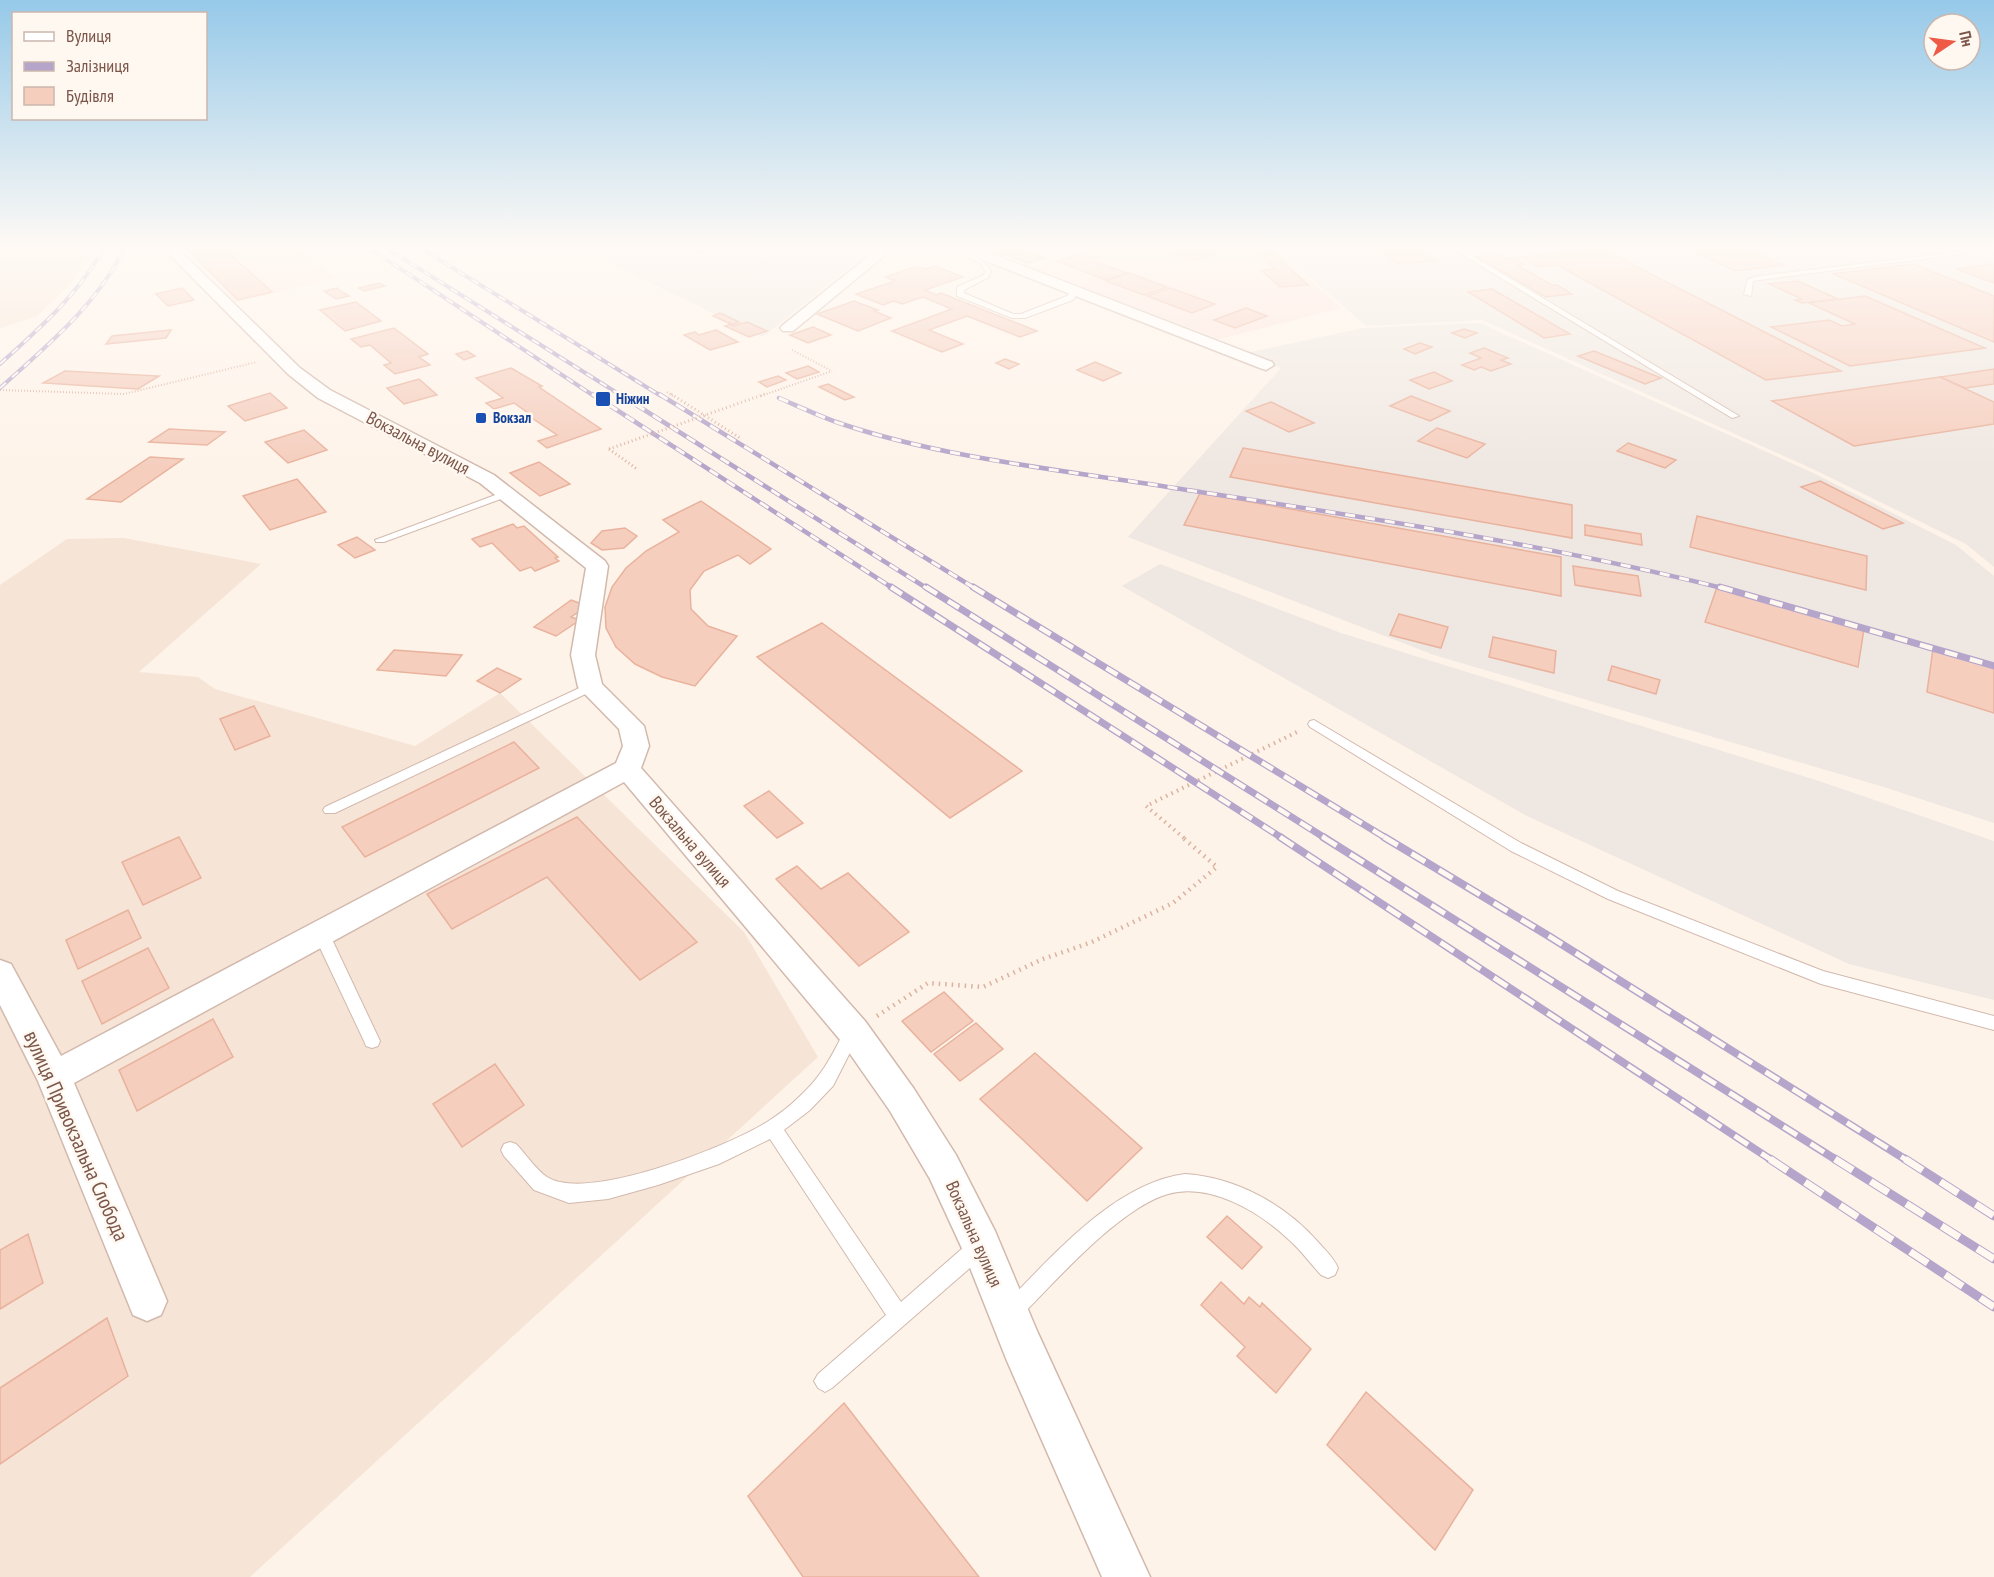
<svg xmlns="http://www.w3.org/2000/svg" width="1994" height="1577" font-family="'PT Sans Narrow',sans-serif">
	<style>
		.residential { fill: #f6e4d6 }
		.commercial { fill: #fee3dc }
		.industrial { fill: #efe7e2 }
		.building { fill: #f5cebe; stroke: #e9b29d; stroke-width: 1.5 }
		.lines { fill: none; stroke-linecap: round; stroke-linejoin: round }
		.lane-casing { stroke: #d2b9ad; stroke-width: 2 }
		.street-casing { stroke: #d2b9ad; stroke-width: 3 }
		.path-far3 { stroke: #dbb1a0; stroke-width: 2; stroke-dasharray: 1 2; stroke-linecap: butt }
		.path-far2 { stroke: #dbb1a0; stroke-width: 3; stroke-dasharray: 1 3; stroke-linecap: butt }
		.path-far1 { stroke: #dbb1a0; stroke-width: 4; stroke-dasharray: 1.5 4.5; stroke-linecap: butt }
		.path { stroke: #dbb1a0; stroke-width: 4.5; stroke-dasharray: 1.5 5; stroke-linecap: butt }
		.lane { fill: #fff; fill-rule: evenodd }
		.street { fill: #fff; fill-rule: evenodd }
		.rail-far4-casing { stroke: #b5a5ca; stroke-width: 4 }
		.rail-far3-casing { stroke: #b5a5ca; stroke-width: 4.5 }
		.rail-far2-casing { stroke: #b5a5ca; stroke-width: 7 }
		.rail-far1-casing { stroke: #b5a5ca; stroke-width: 8 }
		.rail-casing { stroke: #b5a5ca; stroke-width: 9 }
		.rail-far4 { stroke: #fff8f1; stroke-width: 2; stroke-dasharray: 8; stroke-linecap: butt }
		.rail-far3 { stroke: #fff8f1; stroke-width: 3; stroke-dasharray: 10; stroke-linecap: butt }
		.rail-far2 { stroke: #fff8f1; stroke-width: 4.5; stroke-dasharray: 13; stroke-linecap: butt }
		.rail-far1 { stroke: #fff8f1; stroke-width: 5; stroke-dasharray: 16; stroke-linecap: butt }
		.rail { stroke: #fff8f1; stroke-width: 7; stroke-dasharray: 21; stroke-linecap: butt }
		.path-bridge-far1 { stroke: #dbb1a0; stroke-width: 2; stroke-dasharray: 1 2; stroke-linecap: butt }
		.path-bridge { stroke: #dbb1a0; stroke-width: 3; stroke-dasharray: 1 3; stroke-linecap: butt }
		.transit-dot { fill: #1a4fb4; stroke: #fff8f1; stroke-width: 2 }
		.labels { text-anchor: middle; stroke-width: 5; stroke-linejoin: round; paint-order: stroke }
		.far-transit-label { font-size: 15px; font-weight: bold; fill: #164399; stroke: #fff8f1; text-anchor: start }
		.street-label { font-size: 18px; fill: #7b564a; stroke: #fff8f1 }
		.near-street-label { font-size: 21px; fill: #7b564a; stroke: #fff8f1 }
	</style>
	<rect width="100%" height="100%" fill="#fef3e9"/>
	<g class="residential">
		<path d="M 0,246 L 93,246 L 73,281 L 36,317 L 0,328 Z"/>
		<path d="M 124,538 L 261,564 L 139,672 L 198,677 L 215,689 L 415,746 L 500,693 L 744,932 L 818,1057 L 250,1577 L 0,1577 L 0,585 L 67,539 Z"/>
	</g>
	<g class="commercial">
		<path d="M 182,246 L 292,246 L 336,278 L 236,302 Z"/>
		<path d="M 1099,246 L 1270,246 L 1342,308 L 1219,339 L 1032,269 Z"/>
	</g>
	<g class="industrial">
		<path d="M 573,246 L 875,246 L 763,337 Z"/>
		<path d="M 1274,246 L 1994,246 L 1994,567 L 1966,544 L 1815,470 L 1482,320 L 1366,326 Z"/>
		<path d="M 1480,323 L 1811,472 L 1956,545 L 1994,576 L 1994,823 L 1884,787 L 1434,655 L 1128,537 L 1281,368 L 1247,353 L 1363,328 Z"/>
		<path d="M 1160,564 L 1341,633 L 1819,781 L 1994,841 L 1994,1000 L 1849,964 L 1527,816 L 1122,586 Z"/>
	</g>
	<g class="building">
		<path d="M 221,246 L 272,292 L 238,300 L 185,247 Z"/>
		<path d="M 698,246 L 706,247 L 709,250 L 699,253 L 688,251 L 690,248 Z"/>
		<path d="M 1013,246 L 1045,258 L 1028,263 L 996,251 Z"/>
		<path d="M 1152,246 L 1208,246 L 1221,250 L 1194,260 Z"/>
		<path d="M 1371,246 L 1415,246 L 1438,261 L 1399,264 Z"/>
		<path d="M 1682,246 L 1739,246 L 1783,265 L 1736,271 Z"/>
		<path d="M 1602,249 L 1841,371 L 1766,380 L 1557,265 L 1539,267 L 1521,257 Z"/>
		<path d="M 1273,253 L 1308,285 L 1280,287 L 1261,270 L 1275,269 L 1259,254 Z"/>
		<path d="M 1078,255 L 1127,273 L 1106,280 L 1057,261 Z"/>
		<path d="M 1501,255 L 1508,259 L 1515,258 L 1525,264 L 1516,265 L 1552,285 L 1557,285 L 1572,294 L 1546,297 L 1477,257 Z"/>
		<path d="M 1914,264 L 1994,296 L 1994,342 L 1833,274 Z"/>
		<path d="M 1994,264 L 1994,283 L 1956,269 Z"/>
		<path d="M 917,266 L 925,269 L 935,266 L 963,277 L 925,290 L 936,295 L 941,293 L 1037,331 L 1020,337 L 967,316 L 929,330 L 963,344 L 942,352 L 892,331 L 952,309 L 923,297 L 902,304 L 894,301 L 883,305 L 856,294 L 895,281 L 885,277 Z"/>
		<path d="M 1129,273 L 1167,287 L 1144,295 L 1106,281 Z"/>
		<path d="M 1798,281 L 1838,299 L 1802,303 L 1795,300 L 1802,299 L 1769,284 Z"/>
		<path d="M 379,283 L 385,286 L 364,291 L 359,288 Z"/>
		<path d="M 182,288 L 194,300 L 168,306 L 156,294 Z"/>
		<path d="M 337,288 L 342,292 L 349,296 L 336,299 L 324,291 Z"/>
		<path d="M 1170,288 L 1215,304 L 1192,313 L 1147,296 Z"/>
		<path d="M 1492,289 L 1570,334 L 1544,338 L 1468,292 Z"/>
		<path d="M 1865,296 L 1985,348 L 1850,366 L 1771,327 L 1829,320 L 1842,326 L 1855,324 L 1809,303 Z"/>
		<path d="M 854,301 L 878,310 L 874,311 L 891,318 L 858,331 L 817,314 Z"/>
		<path d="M 356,302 L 381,321 L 345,331 L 320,310 Z"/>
		<path d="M 1246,308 L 1267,316 L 1235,328 L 1214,320 Z"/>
		<path d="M 720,313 L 739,322 L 732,325 L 734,326 L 747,322 L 767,331 L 749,337 L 725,326 L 731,324 L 713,316 Z"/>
		<path d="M 813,327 L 831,335 L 808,343 L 790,335 Z"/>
		<path d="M 394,328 L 428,354 L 419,357 L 430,365 L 395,374 L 384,365 L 391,363 L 370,345 L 361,347 L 351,339 Z"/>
		<path d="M 1464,329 L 1477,333 L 1465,338 L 1452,333 Z"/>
		<path d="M 171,330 L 166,338 L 106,344 L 112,336 Z"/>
		<path d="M 716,330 L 738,342 L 710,350 L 684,335 L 695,332 L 699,335 Z"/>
		<path d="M 1420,343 L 1432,347 L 1415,354 L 1404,349 Z"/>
		<path d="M 1484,348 L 1508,358 L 1501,360 L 1511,364 L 1491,371 L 1481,367 L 1474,370 L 1462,365 L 1481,358 L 1470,353 Z"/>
		<path d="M 467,351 L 475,356 L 464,360 L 456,354 Z"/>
		<path d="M 1594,351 L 1661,378 L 1645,384 L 1578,356 Z"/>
		<path d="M 1005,359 L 1019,364 L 1009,369 L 996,363 Z"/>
		<path d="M 1095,362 L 1121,373 L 1103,381 L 1077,370 Z"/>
		<path d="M 808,366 L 819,372 L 797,379 L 786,373 Z"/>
		<path d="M 511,368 L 542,386 L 539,387 L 601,429 L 547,448 L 538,441 L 557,435 L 526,414 L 528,413 L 514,403 L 494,409 L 486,403 L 503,398 L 476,378 Z"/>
		<path d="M 1994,369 L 1994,384 L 1965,388 L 1940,377 Z"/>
		<path d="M 65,371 L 159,376 L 138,389 L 43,383 Z"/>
		<path d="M 1434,372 L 1452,381 L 1429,389 L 1410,380 Z"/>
		<path d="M 778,376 L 786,380 L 767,387 L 759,382 Z"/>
		<path d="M 1940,377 L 1994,402 L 1994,424 L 1854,446 L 1772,401 Z"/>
		<path d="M 419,379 L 437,395 L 404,404 L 387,388 Z"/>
		<path d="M 828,384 L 854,397 L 845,400 L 819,387 Z"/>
		<path d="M 270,393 L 287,408 L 245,421 L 228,406 Z"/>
		<path d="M 1411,396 L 1450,411 L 1430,421 L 1390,406 Z"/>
		<path d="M 1271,402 L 1314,423 L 1289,432 L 1246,411 Z"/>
		<path d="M 1437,428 L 1485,444 L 1467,458 L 1418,441 Z"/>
		<path d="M 169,429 L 225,432 L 207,445 L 149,442 Z"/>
		<path d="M 304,430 L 327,450 L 288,463 L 265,442 Z"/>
		<path d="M 1628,443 L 1676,460 L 1665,468 L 1617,451 Z"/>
		<path d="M 1243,448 L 1572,505 L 1572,538 L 1230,477 Z"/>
		<path d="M 150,457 L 183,459 L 121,502 L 87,499 Z"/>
		<path d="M 539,462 L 570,484 L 540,496 L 510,473 Z"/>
		<path d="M 297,479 L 326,512 L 270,530 L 243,496 Z"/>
		<path d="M 1820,481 L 1903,523 L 1883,529 L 1801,487 Z"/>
		<path d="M 1200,493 L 1561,557 L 1561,596 L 1184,525 Z"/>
		<path d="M 701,501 L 771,549 L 750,564 L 738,555 L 704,571 L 690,590 L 691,609 L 708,626 L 737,636 L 695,686 L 662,677 L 635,664 L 616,647 L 606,628 L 605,607 L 612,587 L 626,568 L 646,551 L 679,532 L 663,520 Z"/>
		<path d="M 1697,516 L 1867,556 L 1866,590 L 1690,547 Z"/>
		<path d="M 513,524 L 517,528 L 524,526 L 558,557 L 555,558 L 559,561 L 535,571 L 531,567 L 520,571 L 492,543 L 480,547 L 472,539 Z"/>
		<path d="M 1585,525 L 1641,534 L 1642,545 L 1585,535 Z"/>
		<path d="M 625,528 L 637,536 L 624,548 L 602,550 L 591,543 L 602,531 Z"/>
		<path d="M 357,537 L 375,550 L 355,558 L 338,545 Z"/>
		<path d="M 1573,566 L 1638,576 L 1641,596 L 1575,585 Z"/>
		<path d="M 1717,587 L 1864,629 L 1858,667 L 1705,622 Z"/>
		<path d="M 571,600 L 587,606 L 571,617 L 580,620 L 556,636 L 534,627 Z"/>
		<path d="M 1399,614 L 1448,627 L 1441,648 L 1390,635 Z"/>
		<path d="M 822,623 L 1022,771 L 950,818 L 757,657 Z"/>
		<path d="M 1493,637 L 1556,651 L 1554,673 L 1489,657 Z"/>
		<path d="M 1933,649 L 1994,668 L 1994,713 L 1927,692 Z"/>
		<path d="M 394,650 L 462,655 L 446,676 L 377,670 Z"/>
		<path d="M 1612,666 L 1660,680 L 1656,694 L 1608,680 Z"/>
		<path d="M 497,668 L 521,679 L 500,693 L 477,681 Z"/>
		<path d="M 254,706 L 270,736 L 235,750 L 220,719 Z"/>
		<path d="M 514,742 L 539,768 L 365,857 L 342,827 Z"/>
		<path d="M 769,791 L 803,823 L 777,838 L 744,806 Z"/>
		<path d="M 577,817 L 697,942 L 640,980 L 547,877 L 452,929 L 427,894 Z"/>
		<path d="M 179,837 L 201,878 L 143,905 L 122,862 Z"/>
		<path d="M 797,866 L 821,889 L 848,873 L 909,932 L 859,966 L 776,879 Z"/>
		<path d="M 128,910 L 141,938 L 78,969 L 66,940 Z"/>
		<path d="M 148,948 L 169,988 L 102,1024 L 82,981 Z"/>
		<path d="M 944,992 L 973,1021 L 931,1052 L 902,1021 Z"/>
		<path d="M 213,1019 L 233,1057 L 137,1111 L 119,1070 Z"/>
		<path d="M 976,1023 L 1003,1049 L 960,1081 L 934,1054 Z"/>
		<path d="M 1035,1053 L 1142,1148 L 1087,1201 L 980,1099 Z"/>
		<path d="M 495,1064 L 524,1105 L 462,1147 L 433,1104 Z"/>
		<path d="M 1227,1216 L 1262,1247 L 1242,1269 L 1207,1237 Z"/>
		<path d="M 28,1234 L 43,1283 L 0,1309 L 0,1250 Z"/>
		<path d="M 1221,1282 L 1244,1304 L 1249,1297 L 1260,1307 L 1262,1303 L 1311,1349 L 1276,1393 L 1237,1356 L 1245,1347 L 1201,1305 Z"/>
		<path d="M 107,1318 L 128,1376 L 0,1464 L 0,1388 Z"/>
		<path d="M 1366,1392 L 1473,1490 L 1435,1550 L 1327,1445 Z"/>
		<path d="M 844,1403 L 979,1577 L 803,1577 L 748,1496 Z"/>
	</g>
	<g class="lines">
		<defs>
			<g id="lane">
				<path d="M 946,246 C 963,246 982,257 991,271 L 989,277 L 964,290 L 964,293 L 1013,314 L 1021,314 L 1067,296 L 1069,294 L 1060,287 L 1060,285 L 1064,285 L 1077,294 L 1073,300 L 1025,318 L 1012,318 L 957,296 L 957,287 L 984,275 L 985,271 L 980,263 Z"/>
				<path d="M 1448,246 L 1456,246 L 1739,416 L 1732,418 Z"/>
				<path d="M 1979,246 L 1987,246 L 1993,250 L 1759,280 L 1753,281 L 1751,296 L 1744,294 L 1748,279 L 1759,276 L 1983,249 Z"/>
				<path d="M 506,491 L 511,494 L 509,496 L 384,542 L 376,542 L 375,540 Z"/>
				<path d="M 590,683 L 596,687 L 594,690 L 335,813 L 325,813 L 323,810 L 325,807 Z"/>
				<path d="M 1314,720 L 1521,843 L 1618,891 L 1823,971 L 1994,1016 L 1994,1030 L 1821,984 L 1608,899 L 1511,851 L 1310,727 L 1308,724 L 1310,721 Z"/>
				<path d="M 321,927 L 326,929 L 329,933 L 380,1041 L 378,1046 L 372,1048 L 366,1046 L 364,1041 L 313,933 L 316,929 Z"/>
				<path d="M 853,1024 L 859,1026 L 861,1031 L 833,1086 L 810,1110 L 784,1130 L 901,1302 L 972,1240 L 979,1237 L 986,1240 L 989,1247 L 986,1254 L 832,1388 L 825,1392 L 818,1388 L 814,1381 L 818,1374 L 886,1315 L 770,1139 L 719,1164 L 658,1185 L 608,1199 L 569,1203 L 534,1190 L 504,1156 L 501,1150 L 504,1144 L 510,1142 L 516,1144 C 526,1154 536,1170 547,1177 C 587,1203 729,1146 767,1122 C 778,1115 790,1106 799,1097 C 824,1074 832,1055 847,1026 Z"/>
				<path d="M 1185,1174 C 1235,1177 1285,1204 1318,1242 C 1325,1250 1334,1258 1338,1268 L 1335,1275 L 1328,1278 L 1321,1275 C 1310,1263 1300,1249 1287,1238 C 1258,1211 1209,1182 1168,1194 C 1119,1208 1054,1283 1018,1319 L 1011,1322 L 1004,1319 L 1001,1312 L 1004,1305 C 1052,1257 1114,1183 1185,1174 Z"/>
			</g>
			<g id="street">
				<path d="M 161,246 L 175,246 L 300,368 L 330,390 L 494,475 L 605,561 L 608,566 L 595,655 L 602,684 L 644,726 L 649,746 L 641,768 L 865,1021 L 914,1089 L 956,1155 L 995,1231 L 1037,1331 L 1150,1577 L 1102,1577 L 1007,1361 L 965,1255 L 930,1179 L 890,1111 L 841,1041 L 624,782 L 74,1083 L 167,1301 L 161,1315 L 147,1321 L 133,1315 L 38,1081 L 0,1005 L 0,960 L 11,964 L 61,1056 L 616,763 L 623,746 L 619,729 L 578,687 L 571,655 L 586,568 L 480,483 L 318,398 L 288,374 Z"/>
				<path d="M 881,246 L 896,246 L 793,331 L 783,331 L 780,328 L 783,325 Z"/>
				<path d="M 953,246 L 972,246 L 1272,362 L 1274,365 L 1266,370 L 1260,368 L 955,249 Z"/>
			</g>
		</defs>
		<use href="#lane" class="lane-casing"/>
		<use href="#street" class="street-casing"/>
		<g class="path-far3">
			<path d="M 792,350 L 832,371"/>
			<path d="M 0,390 L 124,394 L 257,362"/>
			<path d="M 667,392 L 673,396"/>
		</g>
		<g class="path-far2">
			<path d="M 671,394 L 740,438"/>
			<path d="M 609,449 L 637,469"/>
		</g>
		<path class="path-far1" d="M 1184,838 L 1146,806 L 1297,732"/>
		<path class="path" d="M 877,1016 L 928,983 L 983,987 L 1043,959 L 1092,942 L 1173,903 L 1217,867 L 1182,837"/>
		<use href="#lane" class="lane"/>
		<use href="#street" class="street"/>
		<defs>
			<g id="rail-far4">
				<path d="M 366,246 L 594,396"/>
				<path d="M 383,246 L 622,396"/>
				<path d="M 417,246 L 661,396"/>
				<path d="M 0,364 C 40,328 79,294 105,246"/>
				<path d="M 0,388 C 48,345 97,305 126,246"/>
			</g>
			<g id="rail-far3">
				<path d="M 592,394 L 894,589"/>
				<path d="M 619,394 L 928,589"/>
				<path d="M 659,394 L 976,589"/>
				<path d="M 779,398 C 800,407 821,417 842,424 C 946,459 1071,471 1181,489 C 1363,517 1546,544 1726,589"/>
			</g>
			<g id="rail-far2">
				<path d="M 891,587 L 1282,838"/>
				<path d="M 926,587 L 1325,838"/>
				<path d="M 973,587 L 1386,838"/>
				<path d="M 1720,587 L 1994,666"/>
			</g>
			<g id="rail-far1">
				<path d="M 1280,837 L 1773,1161"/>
				<path d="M 1323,837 L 1838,1161"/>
				<path d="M 1384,837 L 1547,935 L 1908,1161"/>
			</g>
			<g id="rail">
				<path d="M 1770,1159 L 1994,1307"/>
				<path d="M 1835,1159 L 1994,1259"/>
				<path d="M 1905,1159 L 1994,1216"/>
			</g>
		</defs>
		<use href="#rail-far4" class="rail-far4-casing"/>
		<use href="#rail-far3" class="rail-far3-casing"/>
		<use href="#rail-far2" class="rail-far2-casing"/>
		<use href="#rail-far1" class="rail-far1-casing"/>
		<use href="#rail" class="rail-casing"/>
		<use href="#rail-far4" class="rail-far4"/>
		<use href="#rail-far3" class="rail-far3"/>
		<use href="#rail-far2" class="rail-far2"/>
		<use href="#rail-far1" class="rail-far1"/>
		<use href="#rail" class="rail"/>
		<path class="path-bridge-far1" d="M 761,396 L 832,371"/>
		<path class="path-bridge" d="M 609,449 L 765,394"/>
	</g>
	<linearGradient id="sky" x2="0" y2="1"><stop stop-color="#96c9e9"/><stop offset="0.53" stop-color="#fffaf5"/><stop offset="1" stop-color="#fffaf5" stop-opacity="0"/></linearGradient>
	<rect width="1994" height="467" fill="url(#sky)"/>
	<g class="transit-dot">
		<rect x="595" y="391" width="16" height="16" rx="3"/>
		<rect x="475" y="412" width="12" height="12" rx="3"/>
	</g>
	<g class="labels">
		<g class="far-transit-label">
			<text x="616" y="404">Ніжин</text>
			<text x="493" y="423">Вокзал</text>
		</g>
		<g class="street-label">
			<text transform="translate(418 443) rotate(28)" y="6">Вокзальна вулиця</text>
			<text transform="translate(690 842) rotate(49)" y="6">Вокзальна вулиця</text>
			<text transform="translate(974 1234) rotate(66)" y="6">Вокзальна вулиця</text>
		</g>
		<g class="near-street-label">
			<text transform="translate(76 1136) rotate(66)" y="7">вулиця Привокзальна Слобода</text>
		</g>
	</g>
	<rect x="12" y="12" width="195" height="108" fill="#fff8f1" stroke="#cab7ae" stroke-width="1.5"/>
	<rect x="24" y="32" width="30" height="9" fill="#ffffff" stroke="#cab7ae" stroke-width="1.5"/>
	<text x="66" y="42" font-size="18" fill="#7b564a">Вулиця</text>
	<rect x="24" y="62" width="30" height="9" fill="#b5a5ca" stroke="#cab7ae" stroke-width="1.5"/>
	<text x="66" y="72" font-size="18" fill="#7b564a">Залізниця</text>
	<rect x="24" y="87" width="30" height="18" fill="#f5cebe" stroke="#cab7ae" stroke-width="1.5"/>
	<text x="66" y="102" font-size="18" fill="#7b564a">Будівля</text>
	<g transform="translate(1952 42) rotate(77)"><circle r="28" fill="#fff8f1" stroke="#cab7ae" stroke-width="1.5"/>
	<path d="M0-4.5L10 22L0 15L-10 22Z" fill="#ef5a47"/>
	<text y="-9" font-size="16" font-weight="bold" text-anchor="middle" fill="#7b564a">Пн</text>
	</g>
</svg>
